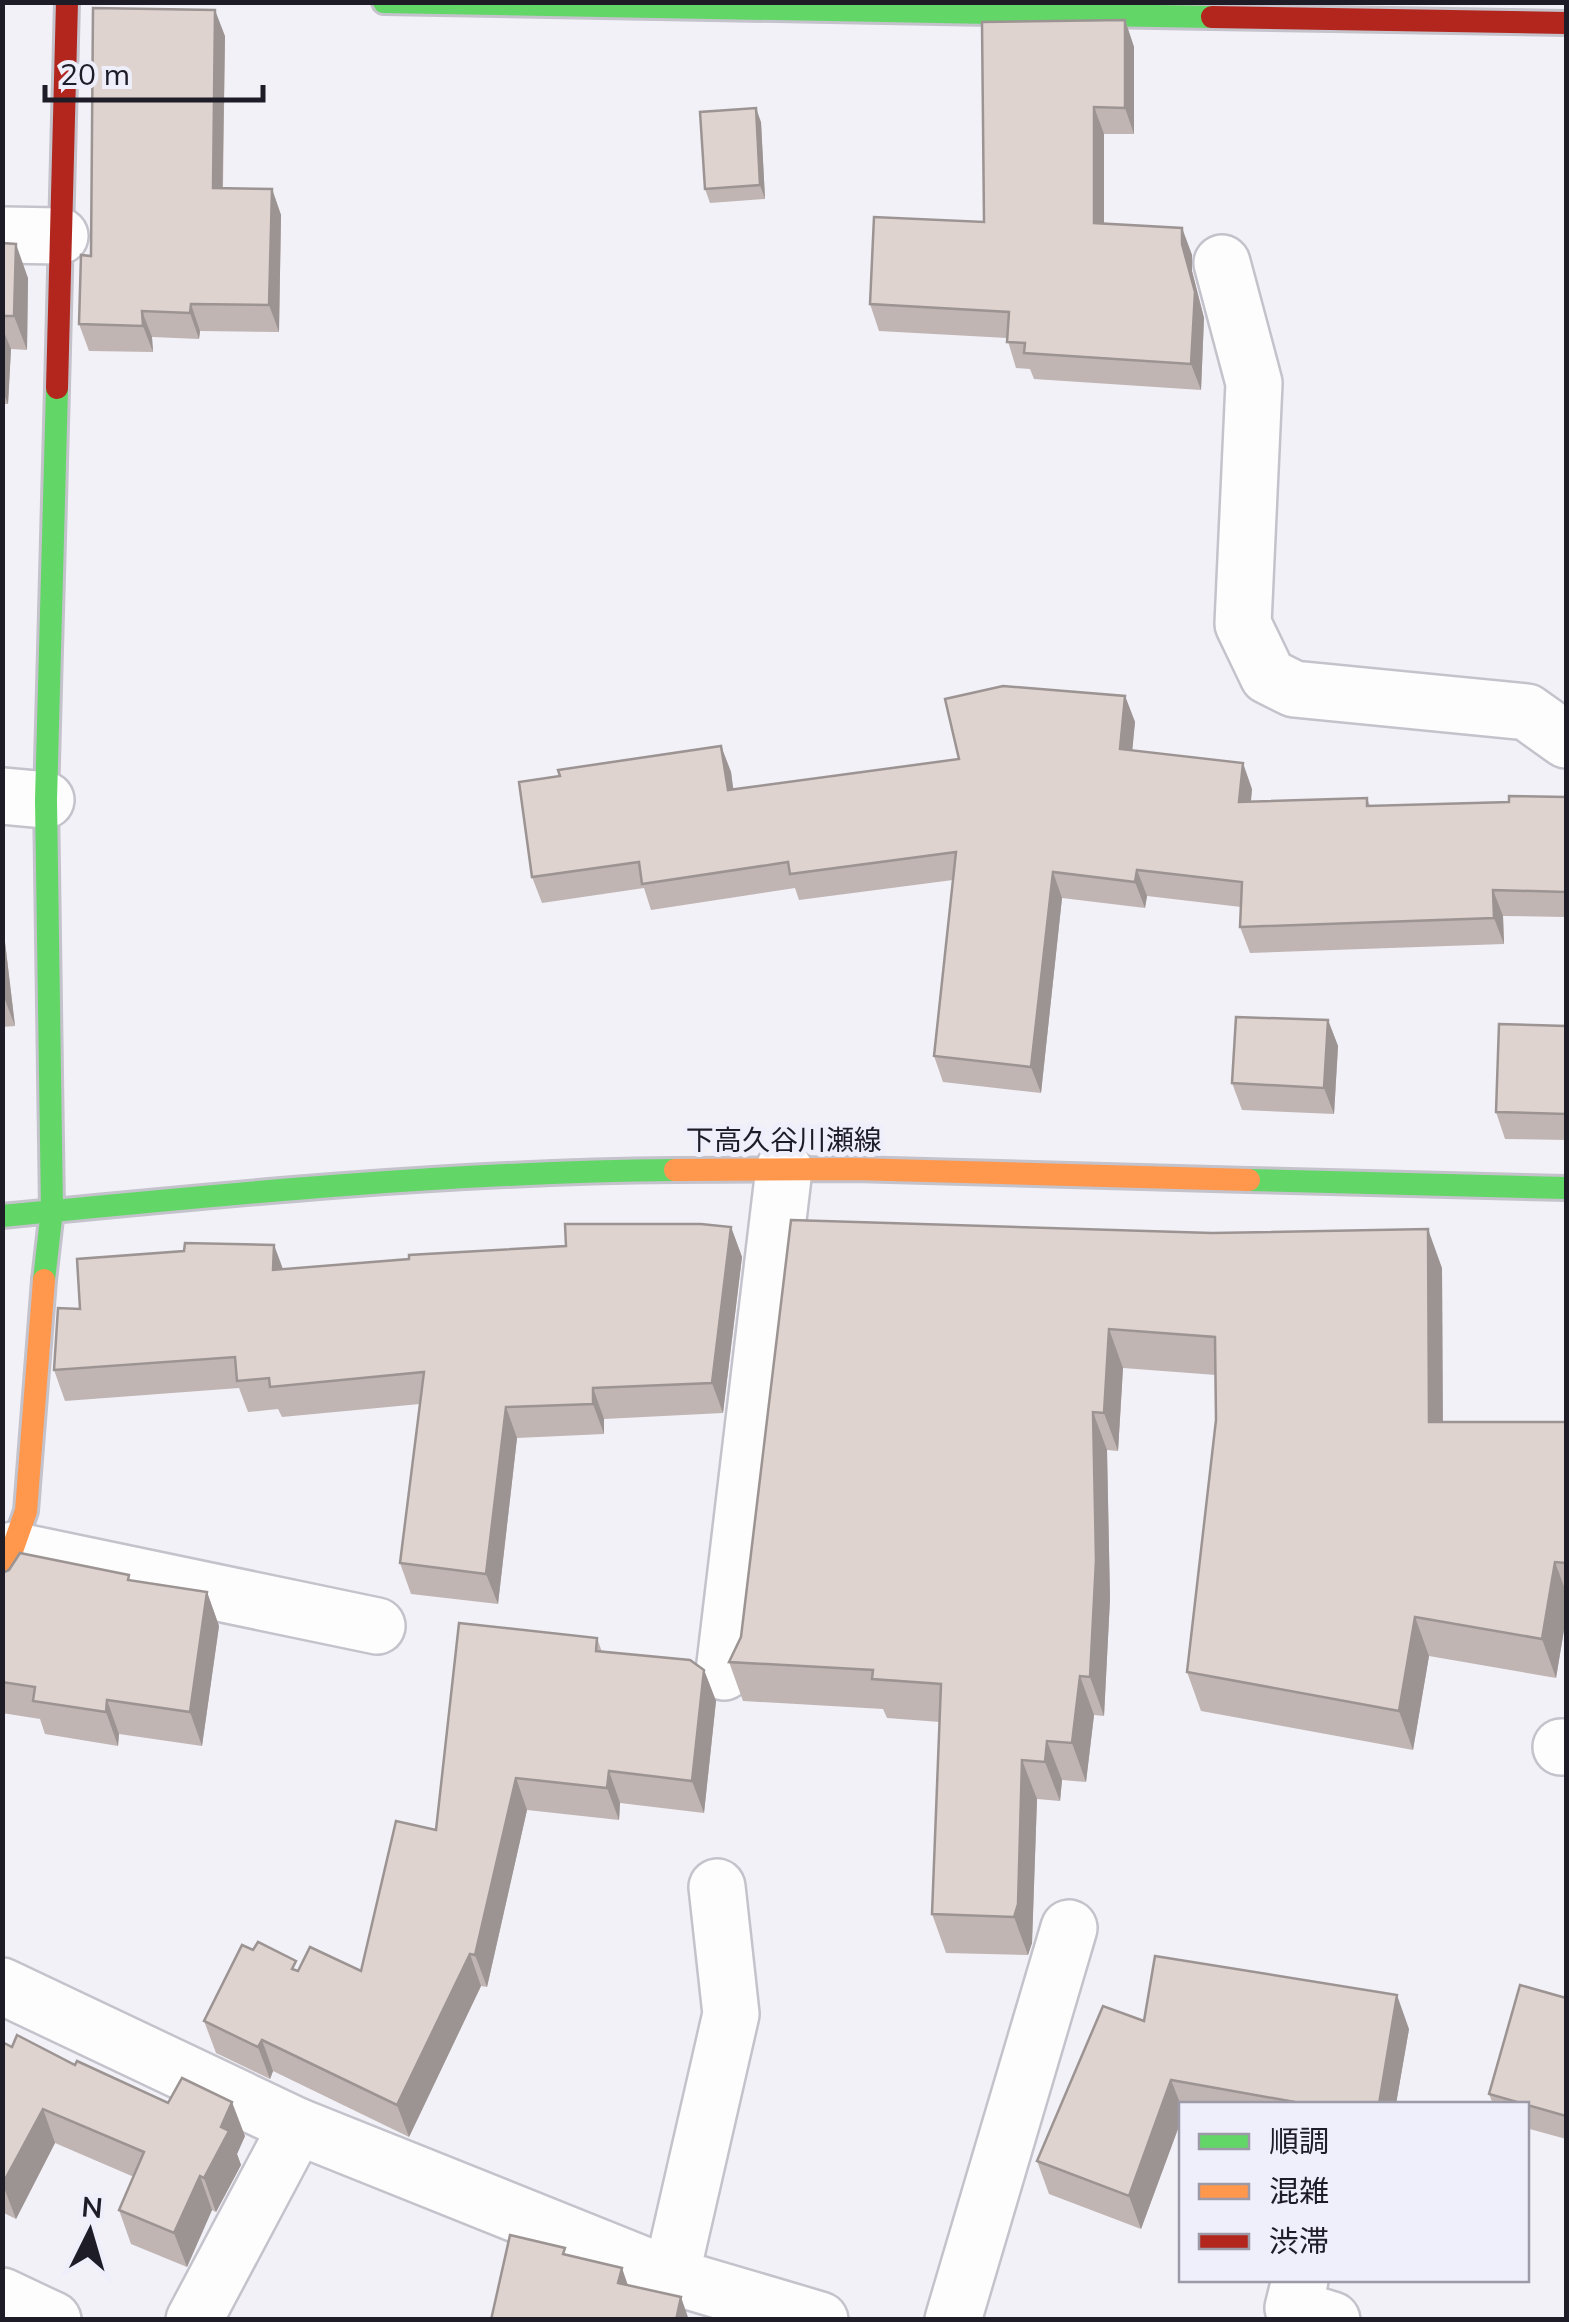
<svg xmlns="http://www.w3.org/2000/svg" width="1569" height="2322" font-family="Mulish,'Noto Sans JP',sans-serif">
	<style>
		.lines { fill: none; stroke-linecap: round; stroke-linejoin: round }
		.street-casing { stroke: #c4c2cb; stroke-width: 60 }
		.fast-casing { stroke: #c4c2cb; stroke-width: 28 }
		.slow-casing { stroke: #c4c2cb; stroke-width: 28 }
		.jam-casing { stroke: #c4c2cb; stroke-width: 28 }
		.street { stroke: #fdfdfe; stroke-width: 55 }
		.fast { stroke: #63d668; stroke-width: 22 }
		.slow { stroke: #ff974d; stroke-width: 22 }
		.jam { stroke: #b3261e; stroke-width: 22 }
		.wall { fill: #c0b5b3 }
		.shaded-wall { fill: #9c9492 }
		.building { fill: #dfd3d0; stroke: #9c9492; stroke-width: 2.5 }
		.labels { text-anchor: middle; stroke-width: 10; stroke-linejoin: round; paint-order: stroke }
		.street-label { font-size: 28px; fill: #1e1c27; stroke: #efeefb }
	</style>
	<rect width="100%" height="100%" fill="#f2f1f8"/>
	<g class="lines">
		<defs>
			<g id="street">
				<path d="M 2,235 L 60,236"/>
				<path d="M 1222,263 L 1254,383 L 1243,624 L 1268,676 L 1294,689 L 1527,712 L 1566,740"/>
				<path d="M 2,796 L 46,800"/>
				<path d="M 13,1550 L 377,1626"/>
				<path d="M 724,1672 L 784,1169"/>
				<path d="M 1561,1747 L 1566,1747"/>
				<path d="M 2,1986 L 297,2126 L 671,2276 L 820,2320"/>
				<path d="M 671,2276 L 731,2014 L 717,1887"/>
				<path d="M 1300,2280 L 1293,2308 L 1332,2320"/>
				<path d="M 2,2296 L 53,2320"/>
				<path d="M 194,2320 L 297,2126"/>
				<path d="M 953,2320 L 1069,1928"/>
			</g>
			<g id="fast">
				<path d="M 384,2 L 1212,17"/>
				<path d="M 1249,1180 L 1566,1188"/>
				<path d="M 2,1216 C 226,1194 450,1172 675,1170"/>
				<path d="M 44,1280 L 52,1210 L 46,800 L 57,388"/>
			</g>
			<g id="slow">
				<path d="M 675,1170 L 854,1169 L 1249,1180"/>
				<path d="M 2,1579 L 26,1511 L 44,1280"/>
			</g>
			<g id="jam">
				<path d="M 1212,17 L 1566,23"/>
				<path d="M 57,388 L 67,2"/>
			</g>
		</defs>
		<use href="#street" class="street-casing"/>
		<use href="#fast" class="fast-casing"/>
		<use href="#slow" class="slow-casing"/>
		<use href="#jam" class="jam-casing"/>
		<use href="#street" class="street"/>
		<use href="#fast" class="fast"/>
		<use href="#slow" class="slow"/>
		<use href="#jam" class="jam"/>
	</g>
	<g class="wall">
		<path d="M 1125,20 L 1134,47 L 1134,134 L 1104,134 L 1104,223 L 1182,228 L 1192,255 L 1192,271 L 1204,318 L 1201,390 L 1034,379 L 1030,369 L 1016,368 L 1007,338 L 879,331 L 870,304 L 984,222 Z"/>
		<path d="M 225,36 L 223,188 L 272,189 L 281,215 L 279,332 L 200,331 L 199,339 L 152,337 L 153,352 L 89,351 L 79,324 L 91,256 Z"/>
		<path d="M 761,122 L 765,199 L 710,203 L 705,189 Z"/>
		<path d="M 2,243 L 28,278 L 27,350 L 11,349 L 8,404 L 2,404 Z"/>
		<path d="M 1125,696 L 1135,722 L 1132,750 L 1252,789 L 1251,802 L 1367,798 L 1370,806 L 1509,802 L 1566,797 L 1566,917 L 1503,916 L 1504,944 L 1250,953 L 1240,927 L 1241,907 L 1147,896 L 1145,908 L 1062,898 L 1041,1093 L 943,1082 L 934,1056 L 953,880 L 799,900 L 795,888 L 651,910 L 644,888 L 542,903 L 532,877 L 560,776 L 721,746 L 731,772 L 733,789 L 959,759 Z"/>
		<path d="M 2,917 L 15,1026 L 2,1027 Z"/>
		<path d="M 1328,1020 L 1338,1046 L 1334,1114 L 1242,1110 L 1232,1083 Z"/>
		<path d="M 1566,1026 L 1566,1140 L 1505,1139 L 1496,1112 Z"/>
		<path d="M 791,1220 L 1442,1268 L 1443,1422 L 1566,1422 L 1566,1618 L 1556,1678 L 1429,1656 L 1413,1750 L 1201,1711 L 1187,1672 L 1216,1420 L 1216,1375 L 1123,1368 L 1118,1451 L 1107,1450 L 1110,1599 L 1104,1716 L 1094,1715 L 1086,1782 L 1062,1780 L 1060,1801 L 1037,1799 L 1032,1943 L 1028,1955 L 946,1953 L 932,1914 L 940,1722 L 887,1718 L 883,1709 L 743,1701 L 729,1662 L 741,1637 Z"/>
		<path d="M 731,1227 L 742,1257 L 723,1413 L 604,1419 L 604,1434 L 517,1438 L 498,1604 L 411,1594 L 400,1563 L 420,1404 L 282,1417 L 278,1409 L 248,1412 L 239,1388 L 65,1401 L 54,1370 L 274,1245 L 283,1269 L 566,1246 Z"/>
		<path d="M 2,1573 L 131,1581 L 207,1592 L 219,1626 L 202,1746 L 119,1734 L 118,1746 L 45,1734 L 40,1719 L 2,1713 Z"/>
		<path d="M 597,1638 L 602,1652 L 704,1670 L 716,1701 L 704,1813 L 620,1803 L 619,1820 L 527,1810 L 487,1987 L 481,1986 L 409,2137 L 273,2071 L 270,2079 L 216,2053 L 204,2021 L 299,1969 L 361,1971 L 436,1830 Z"/>
		<path d="M 1566,1998 L 1566,2139 L 1526,2128 L 1526,2104 L 1493,2104 L 1489,2094 Z"/>
		<path d="M 1144,2021 L 1409,2029 L 1396,2104 L 1182,2104 L 1182,2118 L 1141,2229 L 1049,2194 L 1037,2161 Z"/>
		<path d="M 2,2042 L 12,2047 L 75,2065 L 245,2136 L 237,2154 L 241,2165 L 216,2212 L 212,2210 L 187,2267 L 131,2244 L 119,2210 L 134,2177 L 55,2143 L 16,2219 L 2,2212 Z"/>
	</g>
	<g class="shaded-wall">
		<path d="M 215,10 L 225,36 L 222,214 L 213,188 Z"/>
		<path d="M 1125,20 L 1134,47 L 1134,134 L 1125,108 Z"/>
		<path d="M 1094,107 L 1104,134 L 1104,249 L 1094,223 Z"/>
		<path d="M 756,108 L 761,122 L 765,199 L 760,185 Z"/>
		<path d="M 272,189 L 281,215 L 279,332 L 269,305 Z"/>
		<path d="M 1182,228 L 1192,255 L 1192,271 L 1204,318 L 1201,390 L 1191,364 Z"/>
		<path d="M 16,244 L 28,278 L 27,350 L 14,316 Z"/>
		<path d="M 191,304 L 200,331 L 199,339 L 190,313 Z"/>
		<path d="M 142,311 L 152,337 L 153,352 L 143,326 Z"/>
		<path d="M 2,327 L 11,349 L 8,404 L 2,390 Z"/>
		<path d="M 1125,696 L 1135,722 L 1130,775 L 1120,749 Z"/>
		<path d="M 721,746 L 731,772 L 737,816 L 728,790 Z"/>
		<path d="M 1243,763 L 1252,789 L 1248,828 L 1239,802 Z"/>
		<path d="M 1137,870 L 1147,896 L 1145,908 L 1135,882 Z"/>
		<path d="M 1053,872 L 1062,898 L 1041,1093 L 1031,1067 Z"/>
		<path d="M 1493,890 L 1503,916 L 1504,944 L 1494,918 Z"/>
		<path d="M 2,917 L 15,1026 L 2,992 Z"/>
		<path d="M 1328,1020 L 1338,1046 L 1334,1114 L 1324,1088 Z"/>
		<path d="M 731,1227 L 742,1257 L 723,1413 L 712,1383 Z"/>
		<path d="M 1428,1229 L 1442,1268 L 1443,1461 L 1429,1422 Z"/>
		<path d="M 274,1245 L 285,1275 L 273,1270 Z"/>
		<path d="M 1109,1329 L 1123,1368 L 1118,1451 L 1104,1413 Z"/>
		<path d="M 593,1388 L 604,1419 L 604,1434 L 593,1404 Z"/>
		<path d="M 506,1407 L 517,1438 L 498,1604 L 486,1574 Z"/>
		<path d="M 1093,1412 L 1107,1450 L 1110,1599 L 1104,1716 L 1090,1677 Z"/>
		<path d="M 1555,1562 L 1566,1592 L 1566,1618 L 1556,1678 L 1542,1639 Z"/>
		<path d="M 207,1592 L 219,1626 L 202,1746 L 190,1712 Z"/>
		<path d="M 1415,1617 L 1429,1656 L 1413,1750 L 1399,1711 Z"/>
		<path d="M 704,1670 L 716,1701 L 704,1813 L 692,1781 Z"/>
		<path d="M 1080,1676 L 1094,1715 L 1086,1782 L 1072,1743 Z"/>
		<path d="M 107,1700 L 119,1734 L 118,1746 L 106,1712 Z"/>
		<path d="M 1047,1741 L 1062,1780 L 1060,1801 L 1045,1762 Z"/>
		<path d="M 1022,1760 L 1037,1799 L 1032,1943 L 1028,1955 L 1014,1917 Z"/>
		<path d="M 609,1771 L 620,1803 L 619,1820 L 607,1788 Z"/>
		<path d="M 516,1778 L 527,1810 L 487,1987 L 475,1955 Z"/>
		<path d="M 470,1954 L 481,1986 L 409,2137 L 397,2105 Z"/>
		<path d="M 1397,1995 L 1409,2029 L 1396,2104 L 1379,2104 Z"/>
		<path d="M 262,2040 L 273,2071 L 270,2079 L 258,2047 Z"/>
		<path d="M 1171,2080 L 1182,2108 L 1182,2118 L 1141,2229 L 1129,2196 Z"/>
		<path d="M 232,2102 L 245,2136 L 237,2154 L 241,2165 L 216,2212 L 204,2178 L 221,2127 Z"/>
		<path d="M 43,2109 L 55,2143 L 16,2219 L 3,2185 Z"/>
		<path d="M 200,2176 L 212,2210 L 187,2267 L 174,2233 Z"/>
		<path d="M 622,2268 L 632,2297 L 618,2283 Z"/>
		<path d="M 681,2297 L 689,2320 L 676,2320 Z"/>
	</g>
	<g class="building">
		<path d="M 93,8 L 215,10 L 213,188 L 272,189 L 269,305 L 191,304 L 190,313 L 142,311 L 143,326 L 79,324 L 81,255 L 91,256 Z"/>
		<path d="M 1125,20 L 1125,108 L 1094,107 L 1094,223 L 1182,228 L 1182,244 L 1195,292 L 1191,364 L 1024,353 L 1025,343 L 1007,342 L 1009,312 L 870,304 L 874,217 L 984,222 L 982,22 Z"/>
		<path d="M 756,108 L 760,185 L 705,189 L 700,112 Z"/>
		<path d="M 2,243 L 16,244 L 14,316 L 2,316 Z"/>
		<path d="M 1003,686 L 1125,696 L 1120,749 L 1243,763 L 1239,802 L 1367,798 L 1367,806 L 1509,802 L 1509,796 L 1566,797 L 1566,892 L 1493,890 L 1494,918 L 1240,927 L 1242,882 L 1137,870 L 1135,882 L 1053,872 L 1031,1067 L 934,1056 L 956,852 L 790,874 L 788,862 L 642,884 L 639,862 L 532,877 L 519,782 L 560,776 L 558,770 L 721,746 L 728,790 L 959,759 L 945,699 Z"/>
		<path d="M 1236,1017 L 1328,1020 L 1324,1088 L 1232,1083 Z"/>
		<path d="M 1499,1024 L 1566,1026 L 1566,1114 L 1496,1112 Z"/>
		<path d="M 791,1220 L 1212,1233 L 1428,1229 L 1429,1422 L 1566,1422 L 1566,1563 L 1555,1562 L 1542,1639 L 1415,1617 L 1399,1711 L 1187,1672 L 1216,1420 L 1215,1337 L 1109,1329 L 1104,1413 L 1093,1412 L 1096,1560 L 1090,1677 L 1080,1676 L 1072,1743 L 1047,1741 L 1045,1762 L 1022,1760 L 1018,1904 L 1014,1917 L 932,1914 L 941,1684 L 872,1679 L 873,1670 L 729,1662 L 741,1637 Z"/>
		<path d="M 565,1224 L 701,1224 L 731,1227 L 712,1383 L 593,1388 L 593,1404 L 506,1407 L 486,1574 L 400,1563 L 424,1372 L 270,1387 L 269,1378 L 237,1381 L 235,1357 L 54,1370 L 58,1308 L 80,1309 L 77,1259 L 184,1251 L 185,1243 L 274,1245 L 273,1270 L 409,1259 L 409,1255 L 566,1246 Z"/>
		<path d="M 20,1553 L 129,1575 L 128,1580 L 207,1592 L 190,1712 L 107,1700 L 106,1712 L 33,1701 L 35,1687 L 2,1682 L 2,1573 L 9,1570 Z"/>
		<path d="M 459,1623 L 597,1638 L 596,1651 L 690,1660 L 704,1670 L 692,1781 L 609,1771 L 607,1788 L 516,1778 L 475,1955 L 470,1954 L 397,2105 L 262,2040 L 258,2047 L 204,2021 L 242,1945 L 253,1950 L 258,1942 L 296,1961 L 292,1969 L 298,1971 L 310,1947 L 361,1971 L 396,1821 L 436,1830 Z"/>
		<path d="M 1155,1956 L 1397,1995 L 1379,2104 L 1306,2104 L 1171,2080 L 1129,2196 L 1037,2161 L 1103,2006 L 1144,2021 Z"/>
		<path d="M 1520,1985 L 1566,1998 L 1566,2116 L 1489,2094 Z"/>
		<path d="M 17,2035 L 75,2065 L 77,2061 L 168,2103 L 182,2078 L 232,2102 L 221,2127 L 229,2131 L 204,2178 L 200,2176 L 174,2233 L 119,2210 L 144,2152 L 43,2109 L 2,2185 L 2,2042 L 12,2047 Z"/>
		<path d="M 510,2235 L 565,2248 L 563,2254 L 622,2268 L 618,2283 L 681,2297 L 676,2320 L 491,2320 Z"/>
	</g>
	<g class="labels">
		<g class="street-label">
			<text x="784" y="1150">下高久谷川瀬線</text>
		</g>
	</g>
	<rect width="1569" height="2322" fill="none" stroke="#1e1c27" stroke-width="10"/>
	<rect x="1179" y="2102" width="350" height="180" fill="#efeefb" stroke="#9b9aa6" stroke-width="2.5"/>
	<rect x="1199" y="2134" width="50" height="15" fill="#63d668" stroke="#9b9aa6" stroke-width="2.5"/>
	<text x="1269" y="2152" font-size="30" fill="#1e1c27">順調</text>
	<rect x="1199" y="2184" width="50" height="15" fill="#ff974d" stroke="#9b9aa6" stroke-width="2.5"/>
	<text x="1269" y="2202" font-size="30" fill="#1e1c27">混雑</text>
	<rect x="1199" y="2234" width="50" height="15" fill="#b3261e" stroke="#9b9aa6" stroke-width="2.5"/>
	<text x="1269" y="2252" font-size="30" fill="#1e1c27">渋滞</text>
	<g transform="translate(90 2232) rotate(5)" stroke="#efeefb" stroke-width="8" paint-order="stroke">
	<path d="M0-8L18 38L0 25L-18 38Z" fill="#1e1c27"/>
	<text y="-15" font-size="28" font-weight="bold" text-anchor="middle" fill="#1e1c27">N</text>
	</g>
	<path d="M45 85v15h218v-15" fill="none" stroke="#1e1c27" stroke-width="5"/>
	<text x="60" y="85" font-size="30" fill="#1e1c27" stroke="#efeefb" stroke-width="8" paint-order="stroke">20 m</text>
</svg>
